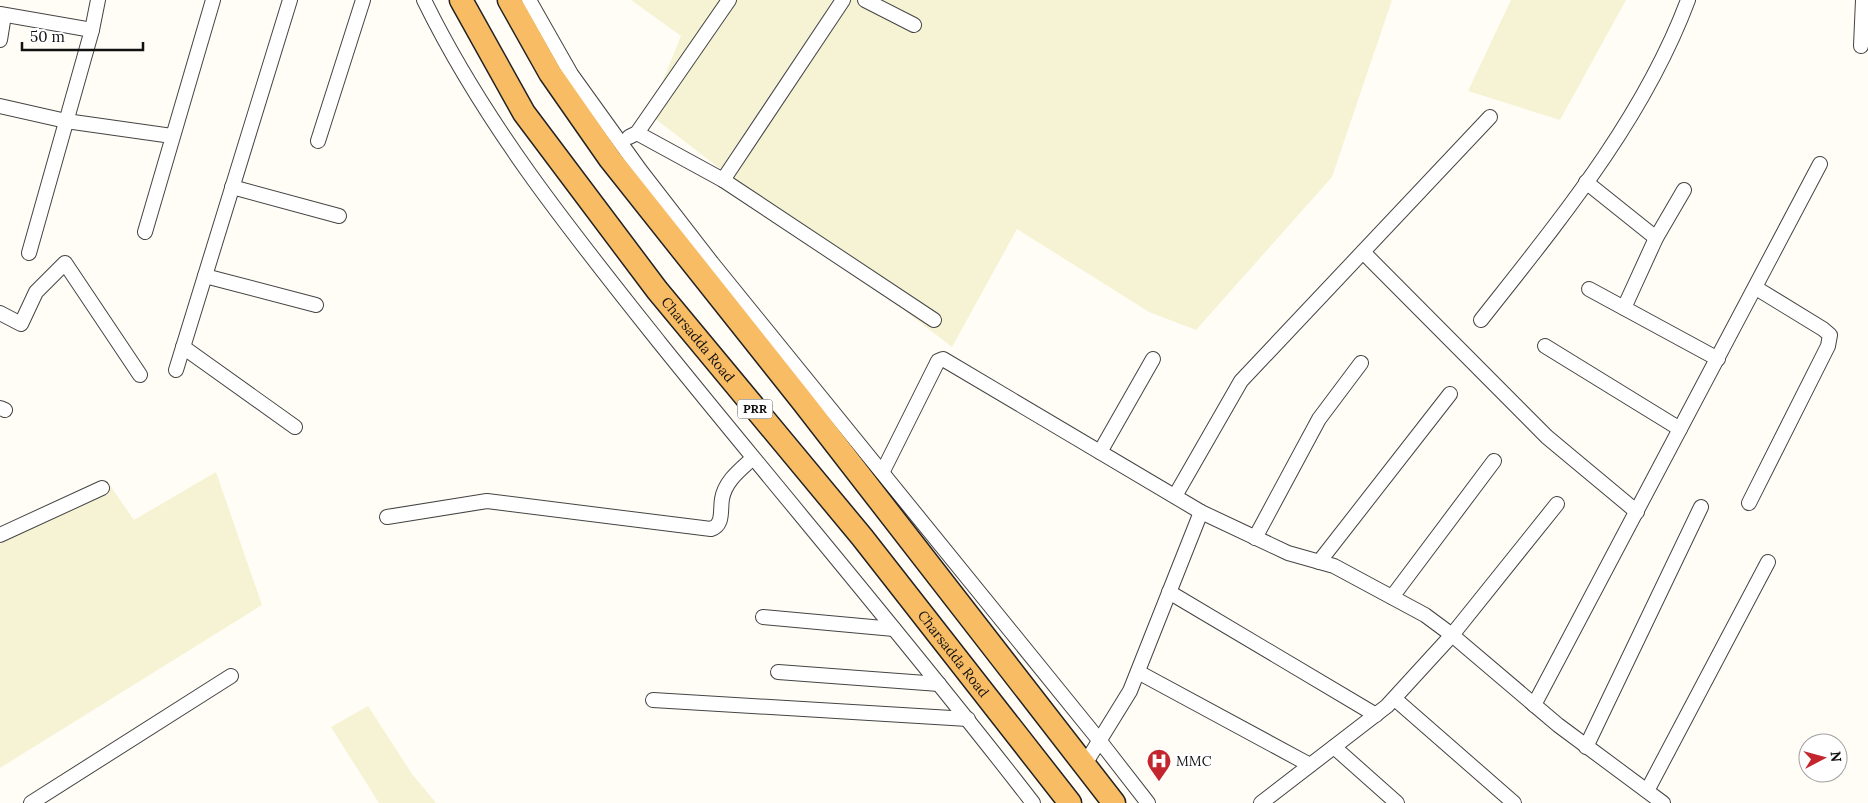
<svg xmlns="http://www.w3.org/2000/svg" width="1868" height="803" font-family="Lora,serif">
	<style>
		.farmland { fill: #f6f3d4 }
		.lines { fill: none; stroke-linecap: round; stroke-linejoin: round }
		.minor-casing { stroke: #444; stroke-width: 16 }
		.trunk-casing { stroke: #222; stroke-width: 25 }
		.minor { stroke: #fff; stroke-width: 14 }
		.trunk { stroke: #f7bc64; stroke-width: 22 }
		.labels { text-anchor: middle; stroke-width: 5; stroke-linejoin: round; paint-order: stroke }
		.shield { fill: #fff; stroke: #585858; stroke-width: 1 }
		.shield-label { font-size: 12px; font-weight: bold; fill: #111 }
		.street-label { font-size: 14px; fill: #111; stroke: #fff }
		.poi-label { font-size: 14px; fill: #111; stroke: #fff; text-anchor: start }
	</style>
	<rect width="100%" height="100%" fill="#fffdf5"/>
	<g class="farmland">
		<path d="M 631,0 L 1392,0 L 1332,177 L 1196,330 L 1149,312 L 1017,229 L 952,347 L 649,114 L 681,36 Z"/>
		<path d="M 1511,0 L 1626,0 L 1560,120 L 1468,91 Z"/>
		<path d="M 216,472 L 262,605 L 0,768 L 0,544 L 107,481 L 134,520 Z"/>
		<path d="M 368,706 L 412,774 L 436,803 L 379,803 L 331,727 Z"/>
	</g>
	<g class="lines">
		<defs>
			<g id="minor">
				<path d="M 424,0 C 485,125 573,234 659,342 C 783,496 912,646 1033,803"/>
				<path d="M 529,0 L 571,74 L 640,170 L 712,263 L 1099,740 L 1148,803"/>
				<path d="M 865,0 L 914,25"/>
				<path d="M 0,14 L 92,30"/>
				<path d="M 0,40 L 4,15"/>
				<path d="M 1861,46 L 1863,0"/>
				<path d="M 0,106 L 66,121 L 172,136"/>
				<path d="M 637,133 L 723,180 L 934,320"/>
				<path d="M 629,137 L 637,133 L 729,0"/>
				<path d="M 318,141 L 363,0"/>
				<path d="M 723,180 L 843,0"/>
				<path d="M 1586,182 L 1656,238"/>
				<path d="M 232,187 L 339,216"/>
				<path d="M 145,232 L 213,0"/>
				<path d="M 1363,252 L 1547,437 L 1637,512"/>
				<path d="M 29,253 L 92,30 L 98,0"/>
				<path d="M 205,276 L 316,305"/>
				<path d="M 1589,289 L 1718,359"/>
				<path d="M 1624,308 L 1656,238 L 1684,190"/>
				<path d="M 0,313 L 21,324 L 36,292 L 65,263 L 140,375"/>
				<path d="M 1481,320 C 1559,221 1643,120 1688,0"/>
				<path d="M 1545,346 L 1680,429"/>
				<path d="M 183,347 L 295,427"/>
				<path d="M 176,370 L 290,0"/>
				<path d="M 0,408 L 5,410"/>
				<path d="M 1100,452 L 1153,359"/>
				<path d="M 883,471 L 938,361 L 943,359 L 1201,512 L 1288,553 L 1334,566 L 1425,615 L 1452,635 L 1558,725 L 1663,803"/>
				<path d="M 1175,496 L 1241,381 L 1490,117"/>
				<path d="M 1749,503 L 1828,346 L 1830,335 L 1823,329 L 1756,288"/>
				<path d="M 387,517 L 487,501 L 711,529 C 724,525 720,510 722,499 C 725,481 740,470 753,458"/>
				<path d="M 0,535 L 102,488"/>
				<path d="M 1255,538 L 1319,419 L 1361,363"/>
				<path d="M 1319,562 L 1450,394"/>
				<path d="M 1169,592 L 1376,715"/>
				<path d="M 1392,597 L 1494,461"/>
				<path d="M 763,617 L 894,629"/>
				<path d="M 778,672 L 939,684"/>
				<path d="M 1138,672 L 1310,765"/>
				<path d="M 1395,699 L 1514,803"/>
				<path d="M 653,700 L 968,719"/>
				<path d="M 1534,705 L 1820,164"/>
				<path d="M 1334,747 L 1397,803"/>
				<path d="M 1586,747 L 1701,507"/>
				<path d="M 1085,764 L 1130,691 L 1201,512"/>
				<path d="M 1647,791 L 1768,562"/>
				<path d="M 31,803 L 231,676"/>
				<path d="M 1261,803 L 1387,706 L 1452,635 L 1557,504"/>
			</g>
			<g id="trunk">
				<path id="s1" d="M 461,0 L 524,113 L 657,290 L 862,537 L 1070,803"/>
				<path d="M 509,0 L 550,73 L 610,159 L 803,402 L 1114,803"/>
			</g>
		</defs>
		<use href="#minor" class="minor-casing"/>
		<use href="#trunk" class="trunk-casing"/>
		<use href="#minor" class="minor"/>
		<use href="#trunk" class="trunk"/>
	</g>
	<defs>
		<symbol id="hospital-pin" viewBox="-11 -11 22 30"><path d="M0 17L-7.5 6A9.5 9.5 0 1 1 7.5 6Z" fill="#c4262e" stroke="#fff"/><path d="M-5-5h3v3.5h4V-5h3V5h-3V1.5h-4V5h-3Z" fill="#fff"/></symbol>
	</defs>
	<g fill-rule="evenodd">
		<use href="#hospital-pin" x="1145" y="747" width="28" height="38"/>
	</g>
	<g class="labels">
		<rect class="shield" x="737.5" y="399.5" width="35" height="19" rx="4"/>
		<g class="shield-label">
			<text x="755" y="413">PRR</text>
		</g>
		<g class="street-label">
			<text dy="5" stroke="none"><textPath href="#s1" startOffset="415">Charsadda Road</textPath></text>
			<text dy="5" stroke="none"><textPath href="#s1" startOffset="820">Charsadda Road</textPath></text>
		</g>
		<g class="poi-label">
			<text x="1176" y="766">MMC</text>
		</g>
	</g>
	<g transform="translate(1823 758) rotate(84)"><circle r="24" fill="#ffffff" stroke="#a0a0a0"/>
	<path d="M0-4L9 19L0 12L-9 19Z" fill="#c4262e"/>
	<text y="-8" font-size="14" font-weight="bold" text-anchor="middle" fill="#111111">N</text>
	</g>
	<path d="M22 42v8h121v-8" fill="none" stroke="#111111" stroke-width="2.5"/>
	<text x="30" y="42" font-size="15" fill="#111111" stroke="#ffffff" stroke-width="4" paint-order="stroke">50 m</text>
</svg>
